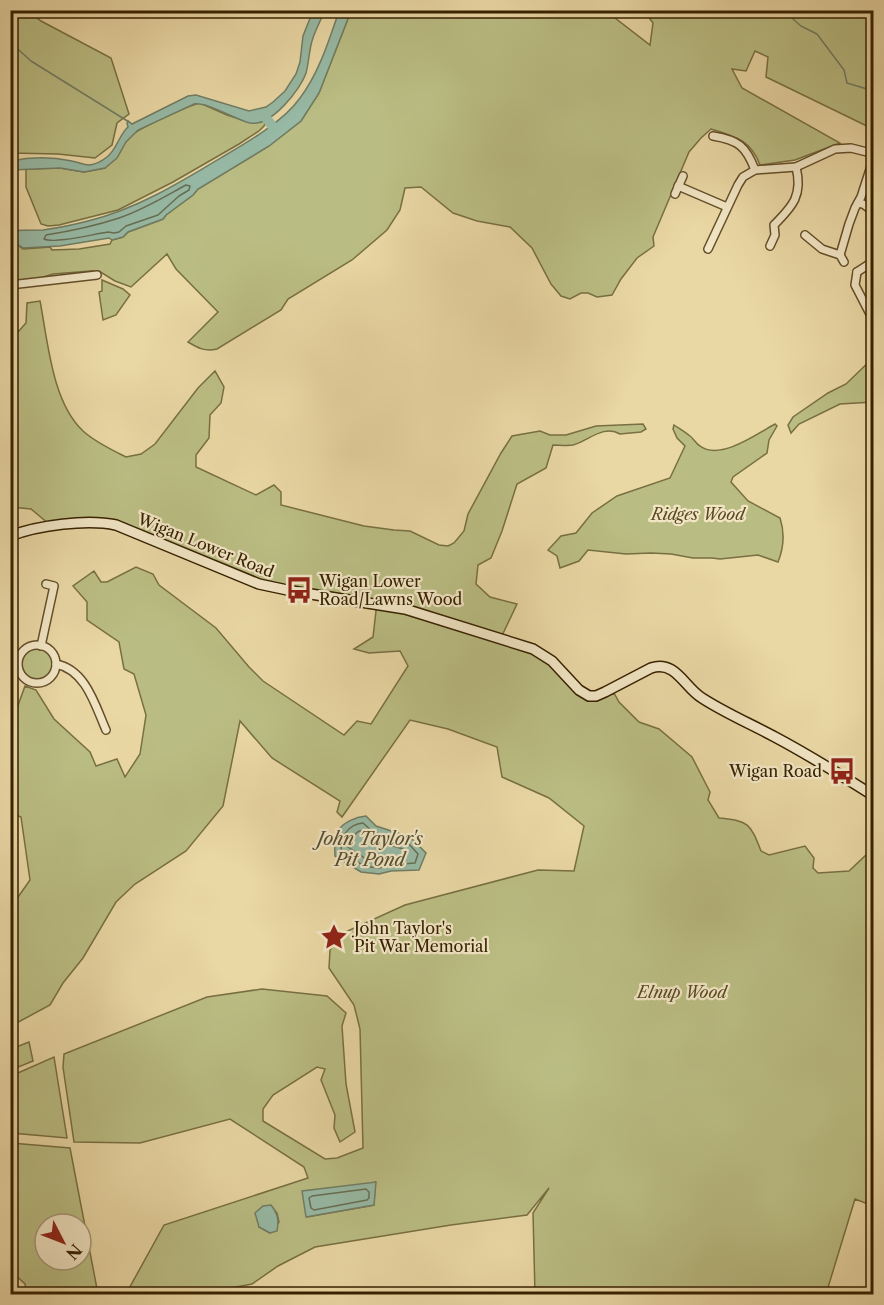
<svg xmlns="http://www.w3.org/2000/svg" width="884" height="1305" font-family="'Libre Caslon Text',serif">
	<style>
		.green { fill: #babd83; stroke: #786f42; stroke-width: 1.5; fill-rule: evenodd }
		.water { fill: #97baa6; stroke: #717d64; stroke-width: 1.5 }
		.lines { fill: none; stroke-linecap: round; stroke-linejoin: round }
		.shore { stroke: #676e53; stroke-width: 1.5 }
		.stream { stroke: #717d64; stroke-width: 1.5 }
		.river { stroke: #97baa6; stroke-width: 10 }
		.minor-casing { stroke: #644e29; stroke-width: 10 }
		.secondary-casing { stroke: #372100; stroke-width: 12 }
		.minor { stroke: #f1e5c4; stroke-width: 7 }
		.secondary { stroke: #f1e5c4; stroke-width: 9 }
		.labels { text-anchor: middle; stroke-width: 4.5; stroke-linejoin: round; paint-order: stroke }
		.park-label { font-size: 16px; font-style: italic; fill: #584821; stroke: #f1e5c4 }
		.street-label { font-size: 16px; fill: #372100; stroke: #f1e5c4 }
		.poi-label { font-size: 16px; fill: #372100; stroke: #f1e5c4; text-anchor: start }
		.water-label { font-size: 18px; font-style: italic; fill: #544f32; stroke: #f1e5c4 }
	</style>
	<rect width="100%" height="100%" fill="#e9d7a4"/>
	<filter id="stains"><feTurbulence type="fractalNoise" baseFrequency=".00333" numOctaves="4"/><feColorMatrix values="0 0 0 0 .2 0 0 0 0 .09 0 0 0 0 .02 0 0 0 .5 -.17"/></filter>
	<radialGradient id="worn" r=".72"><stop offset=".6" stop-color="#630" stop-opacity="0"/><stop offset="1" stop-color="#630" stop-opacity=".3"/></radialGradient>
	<g class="green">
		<path d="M 11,10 L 28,11 L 41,21 L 111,58 L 129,114 L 117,123 L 112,145 L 95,158 L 58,154 L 11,153 Z"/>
		<path d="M 351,11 L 606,11 L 650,45 L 653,23 L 644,11 L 873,11 L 873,129 L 766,77 L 768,57 L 755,51 L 746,71 L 732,69 L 742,88 L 840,143 L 795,160 L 760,165 C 751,140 734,136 711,129 L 701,138 L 689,152 L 653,237 L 654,246 L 637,258 L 621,279 L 612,295 L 597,297 L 588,293 L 581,293 L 570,299 L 561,296 L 551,284 L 532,248 L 510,227 L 477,221 L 453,213 L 421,187 L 405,188 L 400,210 L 387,230 L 352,260 L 288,299 L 281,310 L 217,349 C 205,352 198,348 188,342 L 218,312 L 176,269 L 167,254 L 131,287 L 115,281 L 99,271 L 91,271 L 53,274 L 40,278 L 11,282 L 10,242 L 15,243 L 23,249 L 50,247 L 52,250 L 79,249 L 110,244 L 112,240 L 123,237 L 128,232 L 163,219 L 166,215 L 193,195 L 198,189 L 269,146 L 301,121 L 319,93 Z"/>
		<path d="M 200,103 L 227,115 L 252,123 L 266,121 L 264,126 L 259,131 L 239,144 L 173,182 L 118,210 L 59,225 L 48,226 L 41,224 L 26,187 L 26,169 L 60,168 L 84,172 L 105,168 C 113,157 122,144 132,135 C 140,128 189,105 200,103 Z"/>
		<path d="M 102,280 L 123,289 L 130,295 L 116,315 L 103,320 L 99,292 L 102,291 Z"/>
		<path d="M 40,301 C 48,342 52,402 83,431 C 95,442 112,450 126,457 L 141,454 L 155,444 L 198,388 L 215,371 L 224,387 L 221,403 L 210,415 L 209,438 L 196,455 L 196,467 L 256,495 L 274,485 L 281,492 L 281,505 L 364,526 L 394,530 L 410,531 L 439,545 L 448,546 L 454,543 L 464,531 L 468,514 L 501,453 L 512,436 L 540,431 L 550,435 L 566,435 L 596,426 L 643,424 L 646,429 L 641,432 L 620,434 C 604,424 588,441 573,445 C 567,446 559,445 553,445 L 546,468 L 517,484 L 502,531 L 491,558 L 478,565 L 476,584 L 490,597 L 517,604 L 499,642 C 515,646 535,649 548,659 C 552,662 555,667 557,670 C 577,693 582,710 614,693 L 619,702 L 639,722 L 659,729 L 692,757 L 710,792 L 708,800 L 719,818 C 749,821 750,823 761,851 L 769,855 L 805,846 L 814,858 L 813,868 L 818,873 L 849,871 L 866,855 L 873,859 L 873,1206 L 855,1199 L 826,1294 L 535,1294 L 533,1213 L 549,1188 L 527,1215 L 451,1225 L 315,1247 L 278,1266 L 252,1284 L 199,1294 L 126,1294 L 164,1225 L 308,1178 L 304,1167 L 230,1119 L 140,1143 L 74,1142 L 63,1067 L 64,1054 L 207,997 L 262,989 L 327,996 L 346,1013 L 342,1026 L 346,1084 L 355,1132 L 340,1142 L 334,1128 L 335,1115 L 321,1080 L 325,1069 L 317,1067 L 273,1095 L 263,1109 L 263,1121 L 325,1159 L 337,1158 L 363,1148 L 360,1029 L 354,1005 L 329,968 L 330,950 L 343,933 L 405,905 L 538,870 L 574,871 L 584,826 L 549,798 L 502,777 L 497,747 L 448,729 L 410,720 L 342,817 L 337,812 L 340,801 L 272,758 L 240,721 L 223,806 L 186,851 L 135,884 L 116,902 L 83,958 L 63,983 L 50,1005 L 11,1026 L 11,907 L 30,880 L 21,817 L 11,813 L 10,708 L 16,711 L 25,686 L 36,690 L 54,719 L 90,752 L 96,766 L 117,759 L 125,777 L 140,754 L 146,715 L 134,674 L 124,669 L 119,642 L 87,620 L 87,602 L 73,586 L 94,571 L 101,582 L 107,582 L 136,567 L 153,574 L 159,585 L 216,628 L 249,667 L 263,681 L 344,735 L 357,721 L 371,724 L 408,666 L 400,651 L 369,653 L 354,649 L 373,637 L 377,602 L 274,586 L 109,521 L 49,524 L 31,509 L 11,507 L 11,330 L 18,332 L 26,323 L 27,303 ZM 375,1182 L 374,1205 L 307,1217 ZM 271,1206 L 277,1213 L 279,1222 L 270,1233 L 259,1227 Z"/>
		<path d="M 873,358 L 873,402 L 840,404 L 799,424 L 791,433 L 788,425 L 793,417 L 828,393 L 846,384 Z"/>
		<path d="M 775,424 L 777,426 L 769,440 L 767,453 L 733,477 L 731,482 L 748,501 L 780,518 C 785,533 784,547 778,562 L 758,555 L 720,559 L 712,558 L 693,558 L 671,554 L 651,553 L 626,554 L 588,550 L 579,561 L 560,568 L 557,556 L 548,550 L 561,536 L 576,533 L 592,513 L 617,496 L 670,478 L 685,446 L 677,438 L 673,429 L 674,425 C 680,429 685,432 690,436 C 694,439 696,444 700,446 C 720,461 757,434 775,424 Z"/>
		<circle cx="38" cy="664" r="16"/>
		<path d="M 29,1042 L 33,1061 L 11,1070 L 11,1049 Z"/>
		<path d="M 54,1057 L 67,1138 L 11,1133 L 11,1076 Z"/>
		<path d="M 11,1143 L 70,1148 L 98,1294 L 27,1294 L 25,1284 L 11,1271 ZM 45,1224 L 81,1224 L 81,1260 L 45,1260 Z"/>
	</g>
	<g class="water">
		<path d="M 313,11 L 324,11 C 321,21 315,30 312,41 C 309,51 309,62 306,73 C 300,90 271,127 250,123 C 234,119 208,102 194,104 L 138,130 L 126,142 L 117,158 L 105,168 L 84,172 L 60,168 L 11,170 L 11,161 C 30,157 52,157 72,161 C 78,162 83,165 90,165 C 96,164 102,161 107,157 C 117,149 119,135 128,127 L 127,123 L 128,121 L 132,124 L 188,96 L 196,95 L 249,111 L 266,107 L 273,102 L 285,91 L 296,74 L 300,62 L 303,36 Z"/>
		<path d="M 339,11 L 351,11 L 319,93 L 301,121 L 269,146 L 198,189 L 193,195 L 166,215 L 163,219 L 128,232 L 123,237 L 112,240 L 109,238 L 60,246 L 23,248 L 15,243 L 11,242 L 11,231 C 21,230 32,230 43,230 C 57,228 73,225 88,221 C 137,209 181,182 224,156 C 248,142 284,121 300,98 C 319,73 329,40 339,11 Z"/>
		<path d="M 366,816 L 376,826 L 410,837 L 426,853 L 419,870 L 391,871 L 379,874 L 361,872 L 335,856 C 335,848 333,838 337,832 C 343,822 356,817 366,816 Z"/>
		<path d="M 376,1182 L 374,1205 L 306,1217 L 302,1191 Z"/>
		<path d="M 271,1205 C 278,1214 279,1220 277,1231 L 270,1233 L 259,1227 L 255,1213 L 263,1206 Z"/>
	</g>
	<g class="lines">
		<g class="shore">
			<path d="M 186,185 L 190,186 L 189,190 L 179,196 L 158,215 L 126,226 L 119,232 L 114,233 L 108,232 C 93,234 56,244 44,239 L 46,235 C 71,231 95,226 119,218 C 143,210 164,197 186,185 Z"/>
			<path d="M 363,823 L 373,832 L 407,842 L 418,854 L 415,863 L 390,865 L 379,868 L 364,866 L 342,853 C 338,839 348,824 363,823 Z"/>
			<path d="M 359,831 L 362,831 L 371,839 L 403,849 L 407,853 L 407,855 L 404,857 L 389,858 L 378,860 L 366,859 L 348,847 L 349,839 Z"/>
			<path d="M 366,1189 L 369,1192 L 369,1198 L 367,1200 L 314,1210 L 311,1208 L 309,1198 L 312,1196 Z"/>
		</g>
		<g class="stream">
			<path d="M 796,10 L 797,13 L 793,19 L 801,26 L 817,34 L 844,70 L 847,83 L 867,89 L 874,97"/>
			<path d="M 10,42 L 31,61 L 129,122"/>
		</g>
		<path class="river" d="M 263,114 L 276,131"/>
		<defs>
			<g id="minor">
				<path d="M 713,136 C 738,140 746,146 755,170"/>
				<path d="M 678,186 L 727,207"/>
				<path d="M 675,194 L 683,176"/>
				<path d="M 858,203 L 863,204 L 874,212"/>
				<path d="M 805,235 L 822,249 L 840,255 L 844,262"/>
				<path d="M 770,246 L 775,235 L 774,225 C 793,206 803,195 796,167"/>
				<path d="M 708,249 L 738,185 L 743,177 L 755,170 L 796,167 L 835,149 L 851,148 L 871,153 L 874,152"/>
				<path d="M 840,255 L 849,224 L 855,208 L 861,197 L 872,163 L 871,153"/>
				<path d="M 857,272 L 855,285 L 870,314"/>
				<path d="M 857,272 L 874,261"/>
				<path d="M 10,285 L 97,275"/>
				<circle cx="37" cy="664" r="19"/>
				<path d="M 41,646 L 54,586 L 46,584"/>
				<path d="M 56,664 C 86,670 95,705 106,730"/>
			</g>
			<path id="secondary" d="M 10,536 C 39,525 87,519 116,525 L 259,584 L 292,591 L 405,609 L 533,649 L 552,661 L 579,690 L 589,696 L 596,696 L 605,692 L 651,668 C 676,660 684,687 702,698 C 725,713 751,724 775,737 C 809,755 841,775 874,796"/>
		</defs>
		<use href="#minor" class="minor-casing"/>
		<use href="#secondary" class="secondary-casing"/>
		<use href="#minor" class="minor"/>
		<use href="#secondary" class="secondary"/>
	</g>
	<defs>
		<symbol id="bus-bare" viewBox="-9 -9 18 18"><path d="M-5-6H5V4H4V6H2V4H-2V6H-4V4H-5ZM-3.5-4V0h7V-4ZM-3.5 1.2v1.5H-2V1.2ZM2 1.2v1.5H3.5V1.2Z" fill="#8f2418" stroke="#f1e5c4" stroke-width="2.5" paint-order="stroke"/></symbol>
		<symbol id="sight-bare" viewBox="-9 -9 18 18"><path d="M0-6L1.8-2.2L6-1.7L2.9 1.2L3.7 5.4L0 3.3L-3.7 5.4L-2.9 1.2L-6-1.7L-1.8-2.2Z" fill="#8f2418" stroke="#f1e5c4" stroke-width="2.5" paint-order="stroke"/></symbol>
	</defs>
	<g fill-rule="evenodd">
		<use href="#bus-bare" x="280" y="571" width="38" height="38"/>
		<use href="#bus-bare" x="823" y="752" width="38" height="38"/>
		<use href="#sight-bare" x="315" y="918" width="38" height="38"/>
	</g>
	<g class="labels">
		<g class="park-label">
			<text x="698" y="520">Ridges Wood</text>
			<text x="682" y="998">Elnup Wood</text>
		</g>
		<g class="street-label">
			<text transform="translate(206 545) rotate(22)" y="6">Wigan Lower Road</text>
		</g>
		<g class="poi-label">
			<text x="319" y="587">Wigan Lower<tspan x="319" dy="18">Road/Lawns Wood</tspan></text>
			<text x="822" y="777" text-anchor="end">Wigan Road</text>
			<text x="354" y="934">John Taylor's<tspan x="354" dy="18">Pit War Memorial</tspan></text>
		</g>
		<g class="water-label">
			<text x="370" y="845">John Taylor's<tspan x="370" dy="21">Pit Pond</tspan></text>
		</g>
	</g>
	<rect width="884" height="1305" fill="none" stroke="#e9d7a4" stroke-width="36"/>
	<rect x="12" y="12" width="860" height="1281" fill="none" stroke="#372100" stroke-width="3"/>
	<rect x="18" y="18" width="848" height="1269" fill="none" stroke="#372100" stroke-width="1.5"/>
	<g transform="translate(63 1242) rotate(132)"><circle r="28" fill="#f1e5c4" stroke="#a79776" stroke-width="1.5"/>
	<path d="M0-4.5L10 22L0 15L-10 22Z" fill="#8f2418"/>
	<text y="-9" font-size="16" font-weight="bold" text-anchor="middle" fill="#372100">N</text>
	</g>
	<rect width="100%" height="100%" filter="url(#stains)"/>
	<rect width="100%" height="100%" fill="url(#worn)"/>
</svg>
